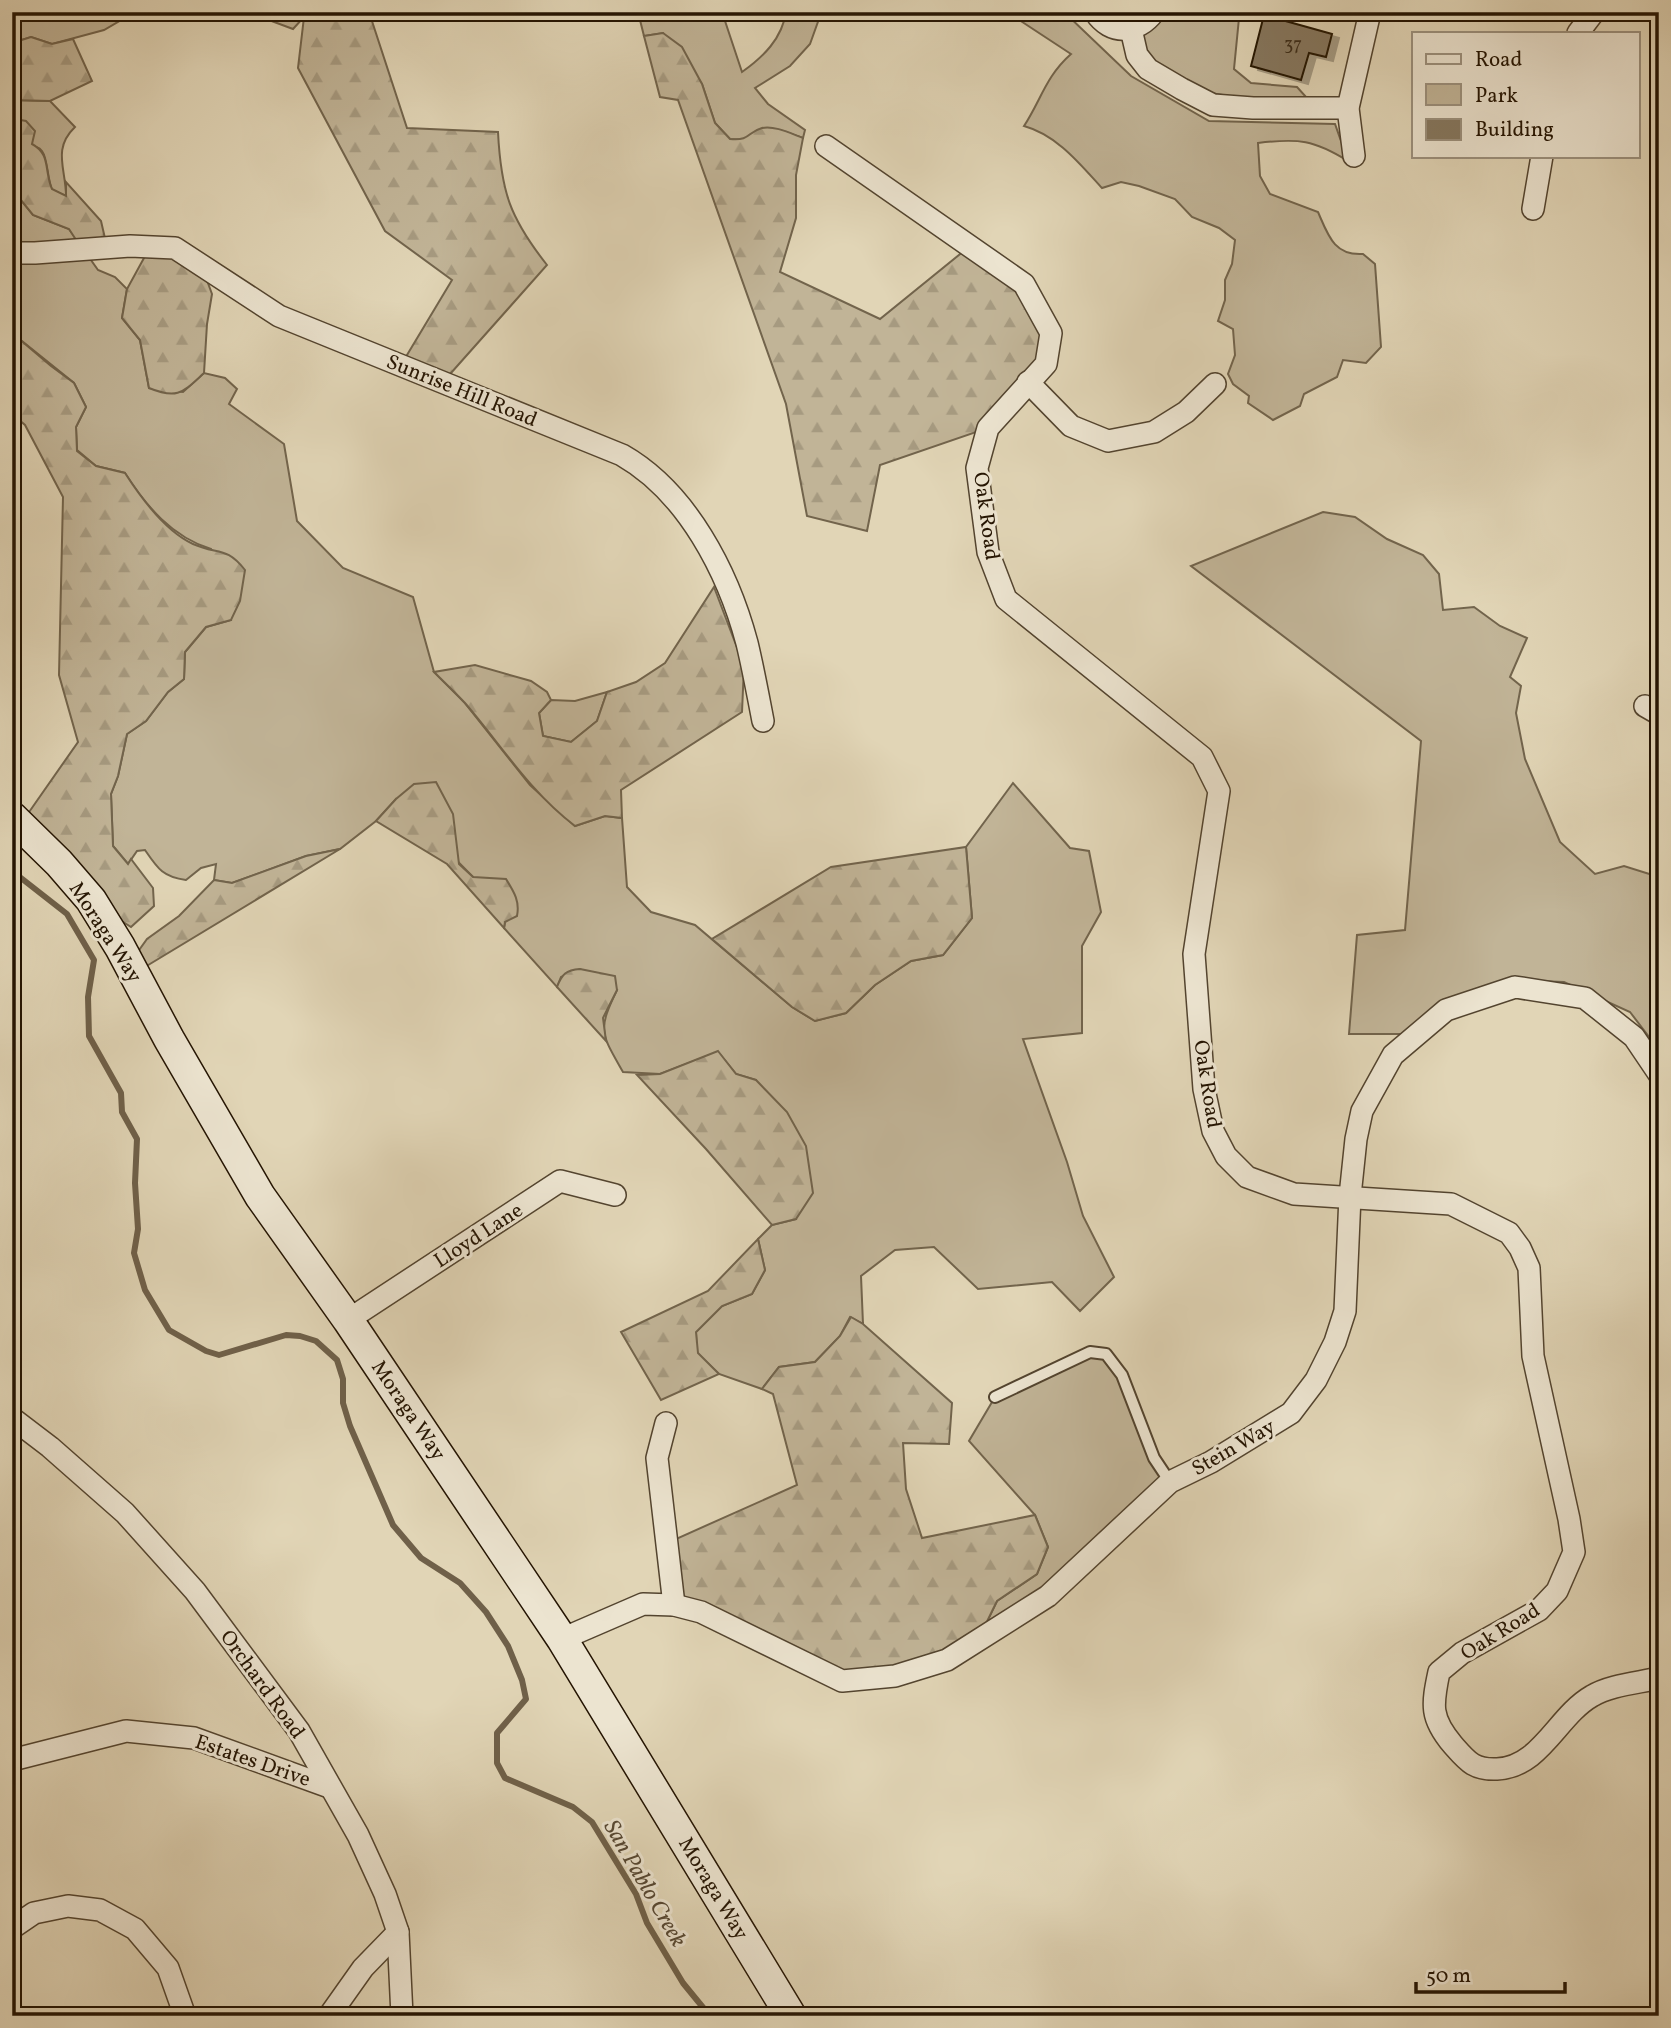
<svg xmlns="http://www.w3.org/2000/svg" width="1671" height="2028" font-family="Vollkorn,serif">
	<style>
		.green { fill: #c1b497; stroke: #72644c; stroke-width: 2 }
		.forest { fill: url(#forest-firs); stroke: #72644c; stroke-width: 2 }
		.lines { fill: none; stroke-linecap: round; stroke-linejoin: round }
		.stream { stroke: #6f6049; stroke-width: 6 }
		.building { fill: #867860; stroke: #241402; stroke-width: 2; filter: url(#shadow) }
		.lane-casing { stroke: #53442f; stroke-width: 14 }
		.street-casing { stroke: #53442f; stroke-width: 24 }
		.secondary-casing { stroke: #241402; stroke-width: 33 }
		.lane { stroke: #ece4d0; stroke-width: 10 }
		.street { stroke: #ece4d0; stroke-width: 21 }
		.secondary { stroke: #ece4d0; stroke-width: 30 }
		.labels { text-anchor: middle; stroke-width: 6; stroke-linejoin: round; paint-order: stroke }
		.number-label { font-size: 18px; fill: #3c2d1a }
		.street-label { font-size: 21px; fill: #241402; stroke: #ece4d0 }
		.water-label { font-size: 23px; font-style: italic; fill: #564732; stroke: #ece4d0 }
	</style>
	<defs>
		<pattern id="forest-firs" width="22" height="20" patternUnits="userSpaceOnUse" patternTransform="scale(1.75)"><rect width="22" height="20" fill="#c1b497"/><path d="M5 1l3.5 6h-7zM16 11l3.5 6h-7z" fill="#a69a80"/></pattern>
		<filter id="shadow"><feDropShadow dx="7" dy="4" stdDeviation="0" flood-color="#0004"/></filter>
	</defs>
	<rect width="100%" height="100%" fill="#e1d5b6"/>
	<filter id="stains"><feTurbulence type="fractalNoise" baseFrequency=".00286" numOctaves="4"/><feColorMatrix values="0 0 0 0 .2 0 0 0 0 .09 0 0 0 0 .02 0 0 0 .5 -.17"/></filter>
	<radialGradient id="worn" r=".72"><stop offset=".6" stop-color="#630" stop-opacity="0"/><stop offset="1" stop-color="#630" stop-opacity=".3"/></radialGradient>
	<g class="green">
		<path d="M 12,12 L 141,12 L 130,15 L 104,30 L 52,44 L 31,37 L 12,43 Z"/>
		<path d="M 257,12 L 303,12 L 304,17 L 293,29 L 258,16 Z"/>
		<path d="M 638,12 L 722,12 L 742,72 C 763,57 782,39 786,12 L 834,12 L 819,19 L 810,44 L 790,66 L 755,88 L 768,104 L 805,130 L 803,138 L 780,130 L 743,140 L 730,139 L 715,123 L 702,84 L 663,33 L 644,36 Z"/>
		<path d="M 1007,12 L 1064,12 L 1131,76 L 1209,121 L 1335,124 L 1348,161 C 1314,140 1299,138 1258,143 L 1260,176 L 1270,194 L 1318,212 C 1328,235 1334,256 1363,254 L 1375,264 L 1381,347 L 1366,363 L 1343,360 L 1337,377 L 1304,394 L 1300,406 L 1273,420 L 1248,403 L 1249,396 L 1233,384 L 1228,374 L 1235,355 L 1233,329 L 1218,321 L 1225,300 L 1225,280 L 1232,264 L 1235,240 L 1219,228 L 1192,217 L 1175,199 L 1139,186 L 1121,182 L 1102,188 C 1080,164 1057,135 1024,126 C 1041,100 1046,76 1071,54 Z"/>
		<path d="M 1166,12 L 1237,12 L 1239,18 L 1234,69 L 1251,83 L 1297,87 L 1307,98 L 1248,99 L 1204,92 L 1169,73 L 1148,56 L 1141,35 Z"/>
		<path d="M 12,100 L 50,101 L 75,127 C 52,149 66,169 66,196 L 52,190 C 47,178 48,159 42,151 C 38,146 38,149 32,145 C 16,133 12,118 12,100 Z"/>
		<path d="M 12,189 L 33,215 L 69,229 L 98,270 L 115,277 L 127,289 L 122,318 L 140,340 L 149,388 L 183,392 L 204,373 L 225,378 L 237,389 L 229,404 L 284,444 L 297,521 L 343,568 L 413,597 L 434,672 L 464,702 L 530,785 L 575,826 L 605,816 L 622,818 L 627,887 L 651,912 L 695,925 L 792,1007 L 815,1021 L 846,1013 L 875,985 L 911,961 L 943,955 L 972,918 L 966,847 L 1013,783 L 1070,848 L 1089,851 L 1101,912 L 1082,946 L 1082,1033 L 1023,1039 L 1067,1162 L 1083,1216 L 1114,1277 L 1080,1311 L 1052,1282 L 978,1289 L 934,1247 L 895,1250 L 861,1276 L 863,1324 L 850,1317 L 840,1336 L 815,1362 L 779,1367 L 762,1389 L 719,1374 L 697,1353 L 696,1332 L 722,1306 L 752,1294 L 765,1270 L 758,1239 L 772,1225 L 796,1219 L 756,1080 L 736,1074 L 718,1052 L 660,1074 L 623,1072 C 601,1033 597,1031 617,990 L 580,969 L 561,977 L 557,987 L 504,928 L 505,922 L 473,877 L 396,799 L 376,821 L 340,849 L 306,856 L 232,883 L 214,880 L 216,864 L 201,868 L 186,880 C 163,877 158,869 145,850 L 137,851 L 128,864 L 113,846 L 111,794 L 118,776 L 127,734 L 146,721 L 168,692 L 184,679 L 185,652 L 206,627 L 231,620 L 211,549 C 172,537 146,506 125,473 L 96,466 L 77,450 L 76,427 L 86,407 L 74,383 L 12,333 Z"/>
		<path d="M 1323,512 L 1355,517 L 1387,539 L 1423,555 L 1439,574 L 1443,610 L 1474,607 L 1500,626 L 1527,638 L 1510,677 L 1521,686 L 1516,713 L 1525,759 L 1560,842 L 1595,874 L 1624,866 L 1659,877 L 1659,1050 L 1630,1012 L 1564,982 L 1513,980 L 1403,1034 L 1349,1034 L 1357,935 L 1405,930 L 1421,741 L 1191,566 Z"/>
		<path d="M 607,692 L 597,721 L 571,742 L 543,736 L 539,713 L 551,700 L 575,701 Z"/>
		<path d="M 1090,1352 L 1106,1354 L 1170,1482 L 1143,1510 L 979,1638 L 997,1601 L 1037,1574 L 1048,1547 L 1035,1515 L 969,1441 L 995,1397 Z"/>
	</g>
	<g class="forest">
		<path d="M 303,12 L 369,12 L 407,128 L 498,132 C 501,192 510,218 547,265 L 443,382 L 401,365 L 452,280 L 385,231 L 298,68 L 304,17 Z"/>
		<path d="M 663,33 L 682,47 L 702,84 L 715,123 L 730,139 C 751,141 747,132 762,128 C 774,125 792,134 803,138 L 796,175 L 796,218 L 780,272 L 880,319 L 970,246 L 1024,284 L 1051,333 L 1046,364 L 988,428 L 880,465 L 867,531 L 807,516 L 786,404 L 678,100 L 660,97 L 644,36 Z"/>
		<path d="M 31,37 L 52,44 L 73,39 L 92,81 L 50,101 L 12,100 L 12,43 Z"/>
		<path d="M 15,119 L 26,121 L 35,131 L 32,144 C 51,154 44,171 52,189 L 66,196 L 66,182 L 101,221 L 107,247 L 82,249 L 69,229 L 33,215 L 12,189 L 12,121 Z"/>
		<path d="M 150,247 L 202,267 L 212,294 L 207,324 L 204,373 C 183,392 178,400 149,388 L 140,340 L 122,318 L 127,289 Z"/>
		<path d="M 12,333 L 51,366 L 74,383 L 86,407 L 76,427 L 77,451 L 96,466 L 125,473 C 141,498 165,531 193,544 C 218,555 226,546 245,570 L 240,601 L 231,620 L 206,627 L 185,652 L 184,679 L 168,692 L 146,721 L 127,734 L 118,776 L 111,794 L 113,846 L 128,864 L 131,859 L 153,888 L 154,906 L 131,927 L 117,918 L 20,825 L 78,742 L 59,675 L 63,497 L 25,425 L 12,414 Z"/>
		<path d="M 714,587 L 744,666 L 742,712 L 621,790 L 622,818 L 605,816 L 575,826 C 530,792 501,745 465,703 C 455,692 444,682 434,672 L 475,665 L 531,681 L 547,692 L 551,700 L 539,713 L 543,736 L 571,742 L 597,721 L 607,692 L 636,682 L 665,663 Z"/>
		<path d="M 436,782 L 453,814 L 459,864 L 473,877 L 506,879 C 514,892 520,901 517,916 L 505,922 L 504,928 L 447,864 L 376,821 L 396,799 L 414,784 Z"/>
		<path d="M 966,847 L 972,918 L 943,955 L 911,961 L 875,985 L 846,1013 L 815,1021 L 792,1007 L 712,939 L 831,867 Z"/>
		<path d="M 340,849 L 140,970 L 137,953 L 147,939 L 179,916 L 214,880 L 232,883 L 306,856 Z"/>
		<path d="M 580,969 L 615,976 L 617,990 L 603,1018 L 606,1041 L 557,987 C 562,974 566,970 580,969 Z"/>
		<path d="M 718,1051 L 736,1074 L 756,1080 L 787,1112 L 806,1146 L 813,1193 L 796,1219 L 772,1225 L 706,1149 L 637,1075 L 660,1074 Z"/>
		<path d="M 758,1239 L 765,1270 L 752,1294 L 722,1306 L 696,1332 L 698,1353 L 719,1374 L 661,1400 L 621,1332 L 708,1291 Z"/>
		<path d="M 851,1317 L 863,1324 L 952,1403 L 949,1444 L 903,1443 L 906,1489 L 922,1538 L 1035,1515 L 1048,1547 L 1037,1574 L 997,1601 L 979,1638 L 947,1660 L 842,1681 L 674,1605 L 667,1543 L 797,1485 L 773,1394 L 762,1389 L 779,1367 L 815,1362 L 840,1336 Z"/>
	</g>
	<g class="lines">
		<path class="stream" d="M 12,876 L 21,878 L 67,914 L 94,960 L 88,997 L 89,1036 L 121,1093 L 122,1112 L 137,1139 L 135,1183 L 138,1229 L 134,1253 L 145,1290 L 169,1330 L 206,1351 L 219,1355 L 286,1335 L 300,1336 L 316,1341 L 337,1360 L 343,1379 L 343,1403 L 350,1426 L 393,1525 L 421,1558 L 460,1583 L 486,1612 L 508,1646 L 522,1680 L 526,1699 L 497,1733 L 497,1763 L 505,1778 L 573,1807 L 592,1822 L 636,1894 L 647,1923 L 683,1983 L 710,2016"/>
	</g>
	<path class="building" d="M 1264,15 L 1332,34 L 1326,57 L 1309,53 L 1301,80 L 1251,66 Z"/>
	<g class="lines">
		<defs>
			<path id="lane" d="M 995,1397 L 1090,1352 L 1106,1354 L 1122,1375 L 1154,1458 L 1170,1482"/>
			<g id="street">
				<path d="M 1095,12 C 1110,36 1138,34 1154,12"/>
				<path d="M 1131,29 L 1137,55 L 1148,69 L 1182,89 L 1213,105 L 1253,108 L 1348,108"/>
				<path d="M 1578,33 L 1594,12"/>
				<path d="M 826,146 L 1024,284 L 1051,333 L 1046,364 L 988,428 L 977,468 L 988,552 L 1006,599 L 1202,757 L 1219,791 L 1194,954 L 1204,1089 L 1213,1131 L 1226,1156 L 1247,1177 L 1294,1194 L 1451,1204 L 1509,1233 L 1520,1248 L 1529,1268 L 1533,1356 L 1569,1519 L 1574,1552 L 1557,1591 L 1539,1610 L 1462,1653 L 1439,1672 C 1432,1705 1430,1718 1453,1745 C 1468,1762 1474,1770 1497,1769 C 1541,1767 1557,1716 1592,1696 C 1610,1685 1638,1683 1659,1678"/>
				<path d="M 1354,156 L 1348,108 L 1370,12"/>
				<path d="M 1533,209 L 1542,156"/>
				<path d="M 12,253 L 35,253 L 130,246 L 175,248 L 279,316 L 622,455 C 687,492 728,572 747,643 C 753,668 758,695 763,721"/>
				<path d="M 1028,382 L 1071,426 L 1108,441 L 1154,432 L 1186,412 L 1215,384"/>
				<path d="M 1645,706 L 1659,714"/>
				<path d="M 348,1320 L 560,1181 L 615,1195"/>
				<path d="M 12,1418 L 50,1447 L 125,1513 L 195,1591 L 299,1731 L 358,1835 L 385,1894 L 398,1932 L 402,2016"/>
				<path d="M 666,1423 L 657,1458 L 674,1605"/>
				<path d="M 562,1639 L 643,1604 L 674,1605 L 701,1612 L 842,1681 L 895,1676 L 947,1660 L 1048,1596 L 1170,1482 L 1211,1462 L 1291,1413 L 1316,1380 L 1335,1342 L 1345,1311 L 1350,1196 L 1356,1139 L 1362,1111 L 1393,1055 L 1446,1010 L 1515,987 L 1585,998 L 1634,1037 L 1659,1074"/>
				<path d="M 12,1760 L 126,1731 L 194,1738 L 329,1787"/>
				<path d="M 12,1928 L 34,1913 L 68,1906 L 100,1910 L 135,1929 L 168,1968 L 185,2016"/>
				<path d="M 329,2016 L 363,1968 L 398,1932"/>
			</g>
			<path id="secondary" d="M 12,817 L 59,863 L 91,900 L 120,947 L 169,1039 L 260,1196 L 348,1320 L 562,1639 L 791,2016"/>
		</defs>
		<use href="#lane" class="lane-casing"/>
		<use href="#street" class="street-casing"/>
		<use href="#secondary" class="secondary-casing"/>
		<use href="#lane" class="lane"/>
		<use href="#street" class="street"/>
		<use href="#secondary" class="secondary"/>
	</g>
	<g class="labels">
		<g class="number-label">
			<text x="1293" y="50">37</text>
		</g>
		<g class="street-label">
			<text transform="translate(462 390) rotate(22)" y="7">Sunrise Hill Road</text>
			<text transform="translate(987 516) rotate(82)" y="7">Oak Road</text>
			<text transform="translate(106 932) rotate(57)" y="7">Moraga Way</text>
			<text transform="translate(1208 1084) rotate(81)" y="7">Oak Road</text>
			<text transform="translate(478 1235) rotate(-33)" y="7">Lloyd Lane</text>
			<text transform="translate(409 1410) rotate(56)" y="7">Moraga Way</text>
			<text transform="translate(1233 1447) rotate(-30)" y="7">Stein Way</text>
			<text transform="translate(1500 1631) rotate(-32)" y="7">Oak Road</text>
			<text transform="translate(263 1684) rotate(54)" y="7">Orchard Road</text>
			<text transform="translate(253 1760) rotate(19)" y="7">Estates Drive</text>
			<text transform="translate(714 1888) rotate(59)" y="7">Moraga Way</text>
		</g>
		<g class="water-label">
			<text transform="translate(646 1883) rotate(60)" y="8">San Pablo Creek</text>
		</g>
	</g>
	<rect width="1671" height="2028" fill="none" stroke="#e1d5b6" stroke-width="42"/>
	<rect x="14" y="14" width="1643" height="2000" fill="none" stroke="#241402" stroke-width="3.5"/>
	<rect x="21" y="21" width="1629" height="1986" fill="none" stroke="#241402" stroke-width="2"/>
	<rect x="1412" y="32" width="228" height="126" fill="#ece4d0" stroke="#9c917e" stroke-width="2"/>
	<rect x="1426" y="54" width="35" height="10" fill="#ece4d0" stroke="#9c917e" stroke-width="2"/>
	<text x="1475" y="66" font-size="21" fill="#241402">Road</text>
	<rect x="1426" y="84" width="35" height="21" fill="#c1b497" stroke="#9c917e" stroke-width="2"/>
	<text x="1475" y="102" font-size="21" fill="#241402">Park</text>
	<rect x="1426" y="119" width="35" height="21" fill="#867860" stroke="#9c917e" stroke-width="2"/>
	<text x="1475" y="136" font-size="21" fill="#241402">Building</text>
	<path d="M1416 1982v10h149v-10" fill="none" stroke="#241402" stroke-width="3.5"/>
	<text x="1426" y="1982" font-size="21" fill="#241402" stroke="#ece4d0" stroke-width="5" paint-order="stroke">50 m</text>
	<rect width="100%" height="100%" filter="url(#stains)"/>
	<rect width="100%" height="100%" fill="url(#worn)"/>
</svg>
